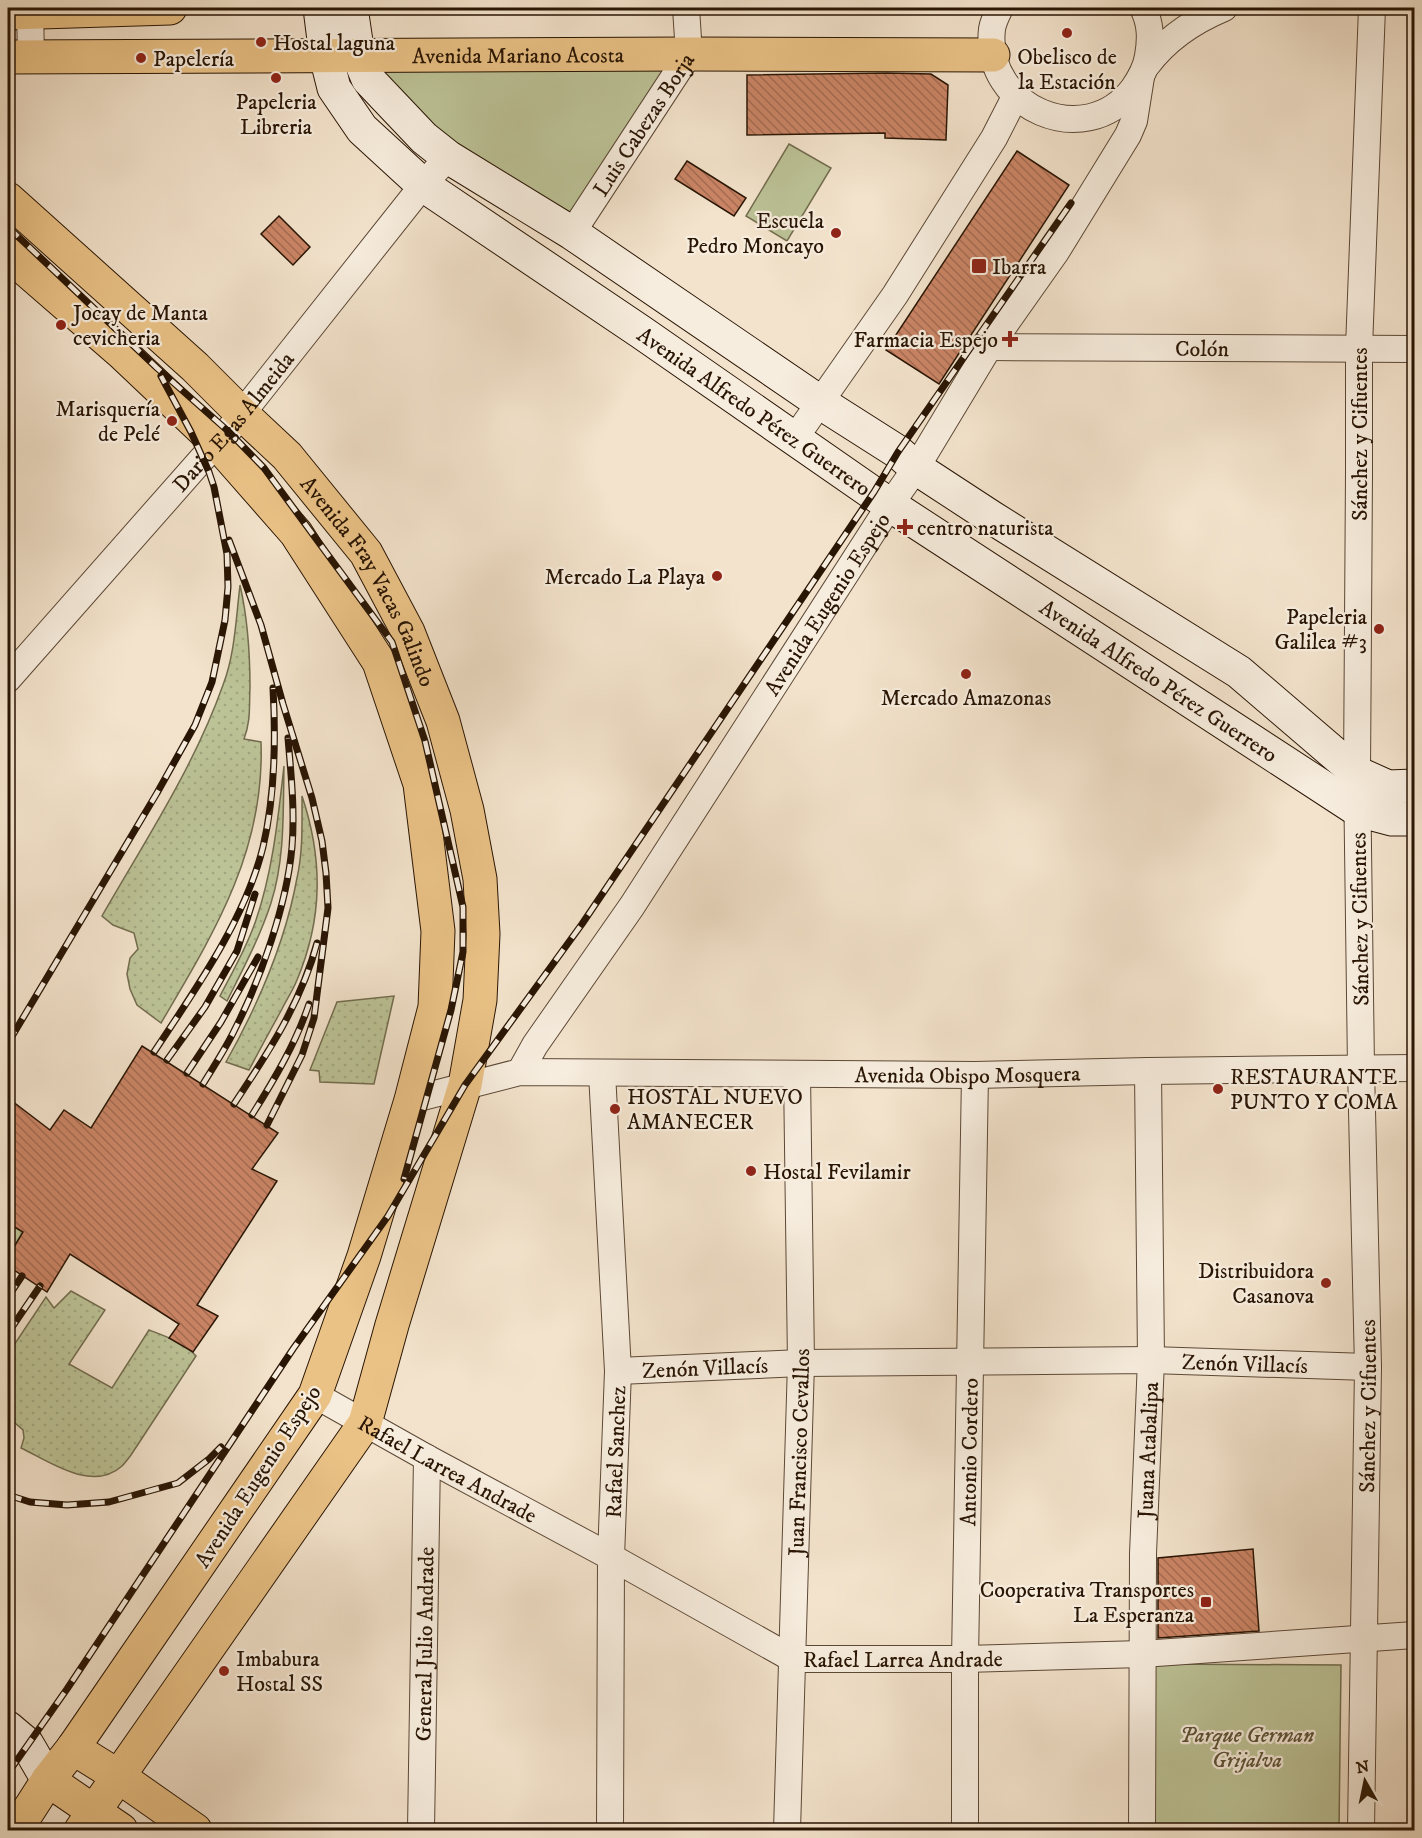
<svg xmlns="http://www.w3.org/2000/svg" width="1422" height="1838" font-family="'IM FELL DW Pica',serif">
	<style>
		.grass { fill: url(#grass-dots); stroke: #726c4e; stroke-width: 1.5 }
		.green { fill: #bcc397; stroke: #726c4e; stroke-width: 1.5 }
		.building { fill: url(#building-back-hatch); stroke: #291504; stroke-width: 1.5 }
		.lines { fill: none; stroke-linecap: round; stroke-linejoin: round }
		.street-casing { stroke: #5c4836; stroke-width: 28 }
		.secondary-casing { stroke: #291504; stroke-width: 35 }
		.primary-casing { stroke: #291504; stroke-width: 35 }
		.street { stroke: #f7edde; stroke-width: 26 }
		.secondary { stroke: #f7edde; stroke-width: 33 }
		.primary { stroke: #eac286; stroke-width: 33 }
		.rail-casing { stroke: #291504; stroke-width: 7 }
		.rail { stroke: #f7edde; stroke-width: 4.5; stroke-dasharray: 14; stroke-linecap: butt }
		.poi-dot { fill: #8f2418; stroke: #f7edde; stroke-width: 2 }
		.labels { text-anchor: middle; stroke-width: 4.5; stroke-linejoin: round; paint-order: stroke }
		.poi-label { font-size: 22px; fill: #291504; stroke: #f7edde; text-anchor: start }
		.street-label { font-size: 22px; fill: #291504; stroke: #f7edde }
		.park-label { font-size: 22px; font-style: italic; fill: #5c5237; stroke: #f7edde }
	</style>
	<defs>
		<pattern id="grass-dots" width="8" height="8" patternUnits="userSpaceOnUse" patternTransform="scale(1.5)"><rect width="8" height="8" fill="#bcc397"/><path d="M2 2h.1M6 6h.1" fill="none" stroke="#a2a780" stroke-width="1.8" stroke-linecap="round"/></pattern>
		<pattern id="building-back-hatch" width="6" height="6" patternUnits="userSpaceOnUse" patternTransform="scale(1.5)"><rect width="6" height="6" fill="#cb8566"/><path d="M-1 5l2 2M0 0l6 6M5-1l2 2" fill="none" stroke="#a56c52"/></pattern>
	</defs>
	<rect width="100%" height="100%" fill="#f3e3cc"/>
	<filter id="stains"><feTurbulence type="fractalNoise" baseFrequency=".00333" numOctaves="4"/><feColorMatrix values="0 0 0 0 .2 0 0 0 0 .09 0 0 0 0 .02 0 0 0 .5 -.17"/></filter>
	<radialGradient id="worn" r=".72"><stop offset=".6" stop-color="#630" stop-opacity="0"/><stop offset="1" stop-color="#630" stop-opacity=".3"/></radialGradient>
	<g class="grass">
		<path d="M 240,585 C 248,620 250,653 250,688 C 249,708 251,720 244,739 L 261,742 C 265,851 214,933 161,1023 L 137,1005 L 130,989 L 127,974 L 130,958 L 138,949 L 134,933 L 113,925 L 102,916 C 145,841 194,767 223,685 C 235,654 236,618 240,585 Z"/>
		<path d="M 284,766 C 283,812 285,859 271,903 C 260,937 243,969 227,1001 L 220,996 C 233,971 247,947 256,920 C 273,870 278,818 284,766 Z"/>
		<path d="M 302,796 C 323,859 323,918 297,980 C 293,990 287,999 282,1009 C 271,1029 260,1049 249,1070 L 226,1062 C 258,1005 285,944 297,878 C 303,852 302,823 302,796 Z"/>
		<path d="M 394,996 L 374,1084 L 320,1082 L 319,1071 L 310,1070 L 337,1002 Z"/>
		<path d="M 8,1223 L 23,1232 L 8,1257 Z"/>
		<path d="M 71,1291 L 105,1310 L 69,1364 L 112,1388 L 149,1330 C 165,1336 185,1343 196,1356 L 131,1455 C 128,1459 125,1463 122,1466 C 92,1493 49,1461 21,1448 L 24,1438 L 23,1430 L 8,1417 L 8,1354 L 46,1297 L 54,1308 Z"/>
	</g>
	<g class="green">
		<path d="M 663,60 L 667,72 L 571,221 L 435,133 L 376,66 Z"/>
		<path d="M 789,144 L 831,168 L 787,241 L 746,216 Z"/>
		<path d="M 1155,1664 L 1341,1665 L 1339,1830 L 1153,1830 Z"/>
	</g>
	<g class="building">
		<path d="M 887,73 L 931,74 L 948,85 L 946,140 L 885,138 L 885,133 L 747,135 L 747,75 Z"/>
		<path d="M 1017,151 L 1069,185 L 939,384 L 886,350 Z"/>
		<path d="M 687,161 L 746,198 L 734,216 L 675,179 Z"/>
		<path d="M 279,216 L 310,247 L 293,265 L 261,234 Z"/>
		<path d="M 142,1046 L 278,1133 L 252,1169 L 277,1181 L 197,1305 L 218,1316 L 193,1352 L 169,1338 L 179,1324 L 70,1254 L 47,1292 L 8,1266 L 8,1257 L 23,1232 L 8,1223 L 8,1098 L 50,1130 L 64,1110 L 91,1128 Z"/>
		<path d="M 1253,1549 L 1259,1631 L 1158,1638 L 1158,1558 Z"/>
	</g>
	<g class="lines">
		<defs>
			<g id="street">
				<path d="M 30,8 L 31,58"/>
				<path d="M 1000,8 C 997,14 993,22 992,29 C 983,108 1085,152 1133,89 C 1140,79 1146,69 1148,56 C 1151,39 1151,24 1143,8"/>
				<path d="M 1147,65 C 1167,38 1193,21 1224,8"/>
				<path id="s1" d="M 572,233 L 689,54 L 686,8"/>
				<path id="s2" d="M 989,347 L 1414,349"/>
				<path d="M 795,438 L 895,295 L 994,138 L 1015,97"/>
				<path id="s3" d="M 8,679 L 202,459 L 228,431 L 423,185 L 448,157"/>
				<path id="s4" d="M 520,1072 L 535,1045 L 632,906 L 890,505 L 916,468 L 989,347 L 1056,252 L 1128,135 L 1134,121 L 1141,77"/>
				<path d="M 602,1073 L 618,1371 L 611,1557 L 610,1830"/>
				<path id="s5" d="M 411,1100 L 520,1072 L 975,1075 L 1148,1071 L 1414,1068"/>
				<path id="s6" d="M 618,1371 L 801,1363 L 1151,1360 L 1368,1367"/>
				<path id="s7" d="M 315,1395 L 427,1458 L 611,1557 L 793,1659 L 965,1659 L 1142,1654 L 1414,1635"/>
				<path id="s8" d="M 421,1830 L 427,1458"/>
				<path id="s9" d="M 787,1830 L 801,1363 L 797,1074"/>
				<path id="s10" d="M 965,1830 L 965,1659 L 975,1075"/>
				<path id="s11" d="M 1142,1830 L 1143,1554 L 1151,1360 L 1148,1071"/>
				<path id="s12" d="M 1361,1830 L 1368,1367 L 1361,1068 L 1357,773 L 1359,474 L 1359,348 L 1372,8"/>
			</g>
			<g id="secondary">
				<path id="s13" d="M 320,8 L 326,56 L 334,88 L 362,129 L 423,185 L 641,332 L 890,505 L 1358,810 L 1392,819 L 1414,819"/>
				<path d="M 351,8 L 358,55 L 368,79 L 424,138 L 448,157 L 572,233 L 821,403 L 898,452 L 916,468 L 991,517 L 1239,672 L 1357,773 L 1388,787 L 1414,786"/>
				<path d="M 8,1728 L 27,1744 L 48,1780"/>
			</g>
			<g id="primary">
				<path d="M 8,13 L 170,8"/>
				<path id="s14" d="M 8,57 L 689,54 L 993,55"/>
				<path id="s15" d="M 8,199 L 195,367 L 241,413 L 287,456 L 366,553 L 408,632 L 443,721 L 467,810 L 480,879 L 483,934 L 480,1000 L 465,1085 L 392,1325 L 365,1423 L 81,1830"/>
				<path d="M 8,254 L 122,353 L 217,443 L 296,533 L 379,662 L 420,784 L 438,931 L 435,1007 L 411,1100 L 364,1256 L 315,1395 L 73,1748 L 48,1780 L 16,1830"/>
				<path d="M 73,1748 L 118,1776 L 195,1830"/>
				<path d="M 48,1780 L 121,1830"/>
			</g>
		</defs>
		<use href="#street" class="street-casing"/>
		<use href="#secondary" class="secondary-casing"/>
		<use href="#primary" class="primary-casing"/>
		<use href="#street" class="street"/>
		<use href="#secondary" class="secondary"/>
		<use href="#primary" class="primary"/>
		<defs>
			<g id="rail">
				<path d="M 8,227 L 157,368 L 228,431 L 264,468 L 392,642 L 425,741 L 463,907 L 463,952 L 451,1010 L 404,1179"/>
				<path d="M 229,540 L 261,625 L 283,704 L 312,798 L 322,841 L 326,873 L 328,908 L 314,1018 L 302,1055 L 267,1125"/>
				<path d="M 8,1043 L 157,793 L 195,725 L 212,682 L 225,620 L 228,587 L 227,554 L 214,487 L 209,472 L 191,432 L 161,376"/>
				<path d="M 154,1052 C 195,990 245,920 263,847 C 275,796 276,741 273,688"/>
				<path d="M 167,1060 L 205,1007 L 237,951 L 255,894"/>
				<path d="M 187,1073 L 221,1022 L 258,957"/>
				<path d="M 203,1084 C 214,1066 226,1048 235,1029 C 261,978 287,904 292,847 C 295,810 291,774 288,738"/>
				<path d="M 234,1104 C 268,1053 301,1003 317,943"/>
				<path d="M 252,1115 C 274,1080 296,1043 309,1004"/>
				<path d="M 8,1297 L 22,1276"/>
				<path d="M 8,1333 L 40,1286"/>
				<path d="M 8,1495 L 30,1502 L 67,1505 L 109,1502 L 178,1483 L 209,1459 L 221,1447"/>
				<path d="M 8,1773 L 67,1689 L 293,1349 L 388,1216 L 465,1085 L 582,924 L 874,492 L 898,452 L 1071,203"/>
			</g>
		</defs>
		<use href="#rail" class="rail-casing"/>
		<use href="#rail" class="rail"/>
	</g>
	<g class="poi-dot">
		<circle cx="1067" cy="33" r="6"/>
		<circle cx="261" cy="42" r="6"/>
		<circle cx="141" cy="58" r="6"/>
		<circle cx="276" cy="78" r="6"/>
		<circle cx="836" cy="233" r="6"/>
		<rect x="971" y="258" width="16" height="16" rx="3"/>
		<circle cx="61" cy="325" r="6"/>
		<path d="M1007 330h6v6h6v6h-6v6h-6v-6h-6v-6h6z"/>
		<circle cx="172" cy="421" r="6"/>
		<path d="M902 518h6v6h6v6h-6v6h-6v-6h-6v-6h6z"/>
		<circle cx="717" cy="576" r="6"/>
		<circle cx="1379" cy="629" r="6"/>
		<circle cx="966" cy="674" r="6"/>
		<circle cx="1218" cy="1089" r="6"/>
		<circle cx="615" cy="1109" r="6"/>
		<circle cx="751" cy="1171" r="6"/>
		<circle cx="1326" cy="1283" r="6"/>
		<rect x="1200" y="1596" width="12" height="12" rx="3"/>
		<circle cx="224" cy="1671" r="6"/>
	</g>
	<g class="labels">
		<g class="poi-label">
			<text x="273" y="50">Hostal laguna</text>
			<text x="1067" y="64" text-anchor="middle">Obelisco de<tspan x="1067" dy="25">la Estación</tspan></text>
			<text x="153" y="66">Papelería</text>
			<text x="276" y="109" text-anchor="middle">Papeleria<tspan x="276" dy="25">Libreria</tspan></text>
			<text x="824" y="228" text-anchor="end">Escuela<tspan x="824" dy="25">Pedro Moncayo</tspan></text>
			<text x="992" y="274">Ibarra</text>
			<text x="73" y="320">Jocay de Manta<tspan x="73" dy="25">cevicheria</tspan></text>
			<text x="998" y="347" text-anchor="end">Farmacia Espejo</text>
			<text x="160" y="416" text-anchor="end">Marisquería<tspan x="160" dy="25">de Pelé</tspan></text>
			<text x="917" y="535">centro naturista</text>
			<text x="705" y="584" text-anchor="end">Mercado La Playa</text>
			<text x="1367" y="624" text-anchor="end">Papeleria<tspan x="1367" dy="25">Galilea #3</tspan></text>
			<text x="966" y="705" text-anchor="middle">Mercado Amazonas</text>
			<text x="1230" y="1084">RESTAURANTE<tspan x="1230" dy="25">PUNTO Y COMA</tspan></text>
			<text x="627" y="1104">HOSTAL NUEVO<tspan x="627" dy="25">AMANECER</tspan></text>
			<text x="763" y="1179">Hostal Fevilamir</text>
			<text x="1314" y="1278" text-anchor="end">Distribuidora<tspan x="1314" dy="25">Casanova</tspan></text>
			<text x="1194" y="1597" text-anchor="end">Cooperativa Transportes<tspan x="1194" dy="25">La Esperanza</tspan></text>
			<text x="236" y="1666">Imbabura<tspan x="236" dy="25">Hostal SS</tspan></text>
		</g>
		<g class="street-label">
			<text dy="8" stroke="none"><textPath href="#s14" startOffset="510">Avenida Mariano Acosta</textPath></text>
			<text dy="8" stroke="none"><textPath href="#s1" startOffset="130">Luis Cabezas Borja</textPath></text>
			<text dy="8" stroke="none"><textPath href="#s2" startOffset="213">Colón</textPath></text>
			<text dy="8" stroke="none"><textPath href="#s13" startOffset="615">Avenida Alfredo Pérez Guerrero</textPath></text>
			<text dy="8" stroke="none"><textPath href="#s3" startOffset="342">Dario Egas Almeida</textPath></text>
			<text dy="8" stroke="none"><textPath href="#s12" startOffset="1396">Sánchez y Cifuentes</textPath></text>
			<text dy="8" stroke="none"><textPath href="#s15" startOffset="530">Avenida Fray Vacas Galindo</textPath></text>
			<text dy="8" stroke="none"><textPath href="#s4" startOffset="560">Avenida Eugenio Espejo</textPath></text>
			<text dy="8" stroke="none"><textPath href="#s13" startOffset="1101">Avenida Alfredo Pérez Guerrero</textPath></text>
			<text transform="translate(1359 919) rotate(-91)" y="8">Sánchez y Cifuentes</text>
			<text dy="8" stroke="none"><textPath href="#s5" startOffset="560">Avenida Obispo Mosquera</textPath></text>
			<text dy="8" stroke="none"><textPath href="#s6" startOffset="627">Zenón Villacís</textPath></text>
			<text dy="8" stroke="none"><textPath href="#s6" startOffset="87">Zenón Villacís</textPath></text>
			<text dy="8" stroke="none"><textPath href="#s12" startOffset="424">Sánchez y Cifuentes</textPath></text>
			<text dy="8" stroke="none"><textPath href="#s11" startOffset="380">Juana Atabalipa</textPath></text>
			<text transform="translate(615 1452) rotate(-88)" y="8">Rafael Sanchez</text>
			<text dy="8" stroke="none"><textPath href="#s9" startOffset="378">Juan Francisco Cevallos</textPath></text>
			<text dy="8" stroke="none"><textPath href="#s10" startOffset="378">Antonio Cordero</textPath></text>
			<text dy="8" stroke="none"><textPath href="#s7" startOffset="152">Rafael Larrea Andrade</textPath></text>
			<text transform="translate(257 1476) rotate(-57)" y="8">Avenida Eugenio Espejo</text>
			<text dy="8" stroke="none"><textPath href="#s8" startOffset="186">General Julio Andrade</textPath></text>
			<text dy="8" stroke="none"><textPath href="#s7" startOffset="656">Rafael Larrea Andrade</textPath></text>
		</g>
		<g class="park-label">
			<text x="1247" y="1742">Parque German<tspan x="1247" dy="25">Grijalva</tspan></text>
		</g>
	</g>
	<rect width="1422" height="1838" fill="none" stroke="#f3e3cc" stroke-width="30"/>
	<rect x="9" y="9" width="1404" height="1820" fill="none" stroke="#291504" stroke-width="3"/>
	<rect x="15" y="15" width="1392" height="1808" fill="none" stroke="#291504" stroke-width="1.5"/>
	<g transform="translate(1365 1781) rotate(351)" stroke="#f7edde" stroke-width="4.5" paint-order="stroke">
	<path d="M0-4.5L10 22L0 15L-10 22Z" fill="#291504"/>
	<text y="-9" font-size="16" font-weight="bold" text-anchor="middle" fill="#291504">N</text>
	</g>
	<rect width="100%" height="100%" filter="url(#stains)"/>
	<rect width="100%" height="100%" fill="url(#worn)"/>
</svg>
